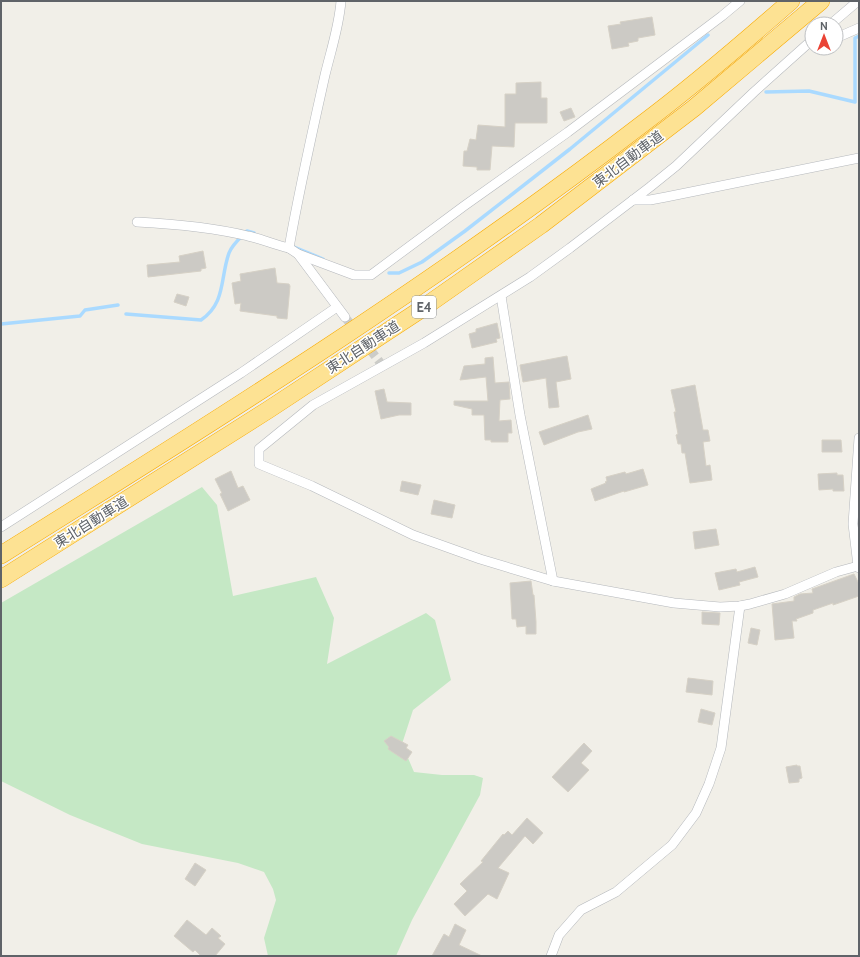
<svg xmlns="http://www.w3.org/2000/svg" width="860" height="957" font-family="Cabin,'Noto Sans JP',sans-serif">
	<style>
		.green { fill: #c5e8c5 }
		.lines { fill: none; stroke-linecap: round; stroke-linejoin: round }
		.stream { stroke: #aadaff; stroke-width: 3.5 }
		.building { fill: #cccac5; stroke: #d6d1c6 }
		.street-tunnel { stroke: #ccccc8; stroke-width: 9; stroke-dasharray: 9 4.5; stroke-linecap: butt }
		.street-casing { stroke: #b5b8bc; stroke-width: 10 }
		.highway-casing { stroke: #f9ab00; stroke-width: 18 }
		.street { stroke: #fff; stroke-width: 9 }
		.highway { stroke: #fde293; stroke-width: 17 }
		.labels { text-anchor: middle; stroke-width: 3; stroke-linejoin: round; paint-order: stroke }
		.shield { fill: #fff; stroke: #8f9295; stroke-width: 1 }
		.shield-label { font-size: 13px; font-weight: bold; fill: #5f6368 }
		.street-label { font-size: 14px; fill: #5f6368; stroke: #fff }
	</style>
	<rect width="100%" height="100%" fill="#f1efe8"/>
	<path class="green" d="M 202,487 L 217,505 L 233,596 L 316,577 L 334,618 L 327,664 L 426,613 L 435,620 L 451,680 L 413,710 L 402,744 L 414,772 L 442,775 L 474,775 L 483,778 L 480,795 L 412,920 L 396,956 L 268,956 L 264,938 L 276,900 L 273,889 L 264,872 L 238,863 L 142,844 L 70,815 L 1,781 L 1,603 Z"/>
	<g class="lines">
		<g class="stream">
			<path d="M 766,92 L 809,91 L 855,102 L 855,38 L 859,36"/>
			<path d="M 294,247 L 323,259"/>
			<path d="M 389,273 L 399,273 L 422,262 L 465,231 L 570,149 L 708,35"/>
			<path d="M 126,314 L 201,320 C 226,303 220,278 229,253 C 232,245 241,237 247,231 L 254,233"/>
			<path d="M 1,324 L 80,316 L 85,310 L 118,305"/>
		</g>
	</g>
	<g class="building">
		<path d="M 652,17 L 655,35 L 638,38 L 638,41 L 628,43 L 629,46 L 612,49 L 608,26 L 621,24 L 620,22 Z"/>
		<path d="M 541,82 L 541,98 L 547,98 L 547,123 L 515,123 L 514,147 L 492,146 L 490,170 L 477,170 L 477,167 L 463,166 L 464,151 L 467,151 L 470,139 L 476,140 L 478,125 L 505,127 L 505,94 L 516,94 L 516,83 Z"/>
		<path d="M 571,108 L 575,117 L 564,121 L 560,112 Z"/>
		<path d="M 203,251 L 206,268 L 201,269 L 201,271 L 148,277 L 147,265 L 180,262 L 179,256 Z"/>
		<path d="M 275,268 L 277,283 L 289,284 L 290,286 L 287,319 L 277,318 L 277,316 L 240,311 L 241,303 L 235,304 L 232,283 L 241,281 L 240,274 Z"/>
		<path d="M 177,294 L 189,297 L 186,306 L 174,302 Z"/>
		<path d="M 497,323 L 500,338 L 496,339 L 497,342 L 472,348 L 469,334 L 476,332 L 476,329 Z"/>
		<path d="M 567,356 L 571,379 L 556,382 L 559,407 L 549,408 L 546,378 L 523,382 L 520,365 Z"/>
		<path d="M 493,357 L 495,383 L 509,382 L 510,399 L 500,400 L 499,421 L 511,420 L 512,433 L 508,433 L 508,442 L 491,442 L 491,440 L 485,440 L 484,415 L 472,415 L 472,409 L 454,405 L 454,401 L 488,401 L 486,377 L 460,380 L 464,366 L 485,364 L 485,358 Z"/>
		<path d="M 695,385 L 703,430 L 708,430 L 710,441 L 703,442 L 706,466 L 710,465 L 712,480 L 690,483 L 685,453 L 682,453 L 681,444 L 678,444 L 676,435 L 678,434 L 674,412 L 676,412 L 671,390 Z"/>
		<path d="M 384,389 L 387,402 L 411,403 L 411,415 L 399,415 L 381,419 L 375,391 Z"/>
		<path d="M 588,415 L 592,429 L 578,432 L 544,445 L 539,432 Z"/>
		<path d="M 822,440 L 841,440 L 842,452 L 822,452 Z"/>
		<path d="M 643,469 L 648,485 L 624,492 L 624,491 L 595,501 L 591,489 L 606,483 L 605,482 L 607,481 L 606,477 L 625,472 L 626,474 Z"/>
		<path d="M 231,471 L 238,488 L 243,486 L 250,500 L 228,511 L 220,494 L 222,493 L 215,479 Z"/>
		<path d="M 837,473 L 837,475 L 843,475 L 844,491 L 833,491 L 833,489 L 819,490 L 818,474 Z"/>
		<path d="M 402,481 L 421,485 L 418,495 L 400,491 Z"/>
		<path d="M 434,500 L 455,505 L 452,518 L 431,514 Z"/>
		<path d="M 716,529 L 719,545 L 695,549 L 693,532 Z"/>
		<path d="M 755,567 L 758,577 L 739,582 L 740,585 L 719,590 L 715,573 L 736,569 L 737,572 Z"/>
		<path d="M 854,574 L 859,584 L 859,596 L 833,605 L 833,603 L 813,610 L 813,613 L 796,619 L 797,621 L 792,621 L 794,638 L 775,640 L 772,604 L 794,601 L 794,597 L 800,594 L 813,593 L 812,589 Z"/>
		<path d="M 531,581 L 533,595 L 534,595 L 536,622 L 536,634 L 526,634 L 526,626 L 517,627 L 516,619 L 512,619 L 510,583 Z"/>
		<path d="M 702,612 L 720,613 L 719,625 L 702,624 Z"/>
		<path d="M 751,628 L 760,630 L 757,645 L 748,643 Z"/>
		<path d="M 688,678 L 713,681 L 712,695 L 686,692 Z"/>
		<path d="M 701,709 L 715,713 L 712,725 L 698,722 Z"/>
		<path d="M 391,736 L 408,745 L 406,748 L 412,752 L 406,761 L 388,749 L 389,747 L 384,741 Z"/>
		<path d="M 584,743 L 592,751 L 581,763 L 589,770 L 568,792 L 552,777 Z"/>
		<path d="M 797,765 L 797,766 L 800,766 L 802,778 L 799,779 L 799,782 L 789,783 L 786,767 Z"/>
		<path d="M 527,818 L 543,833 L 533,844 L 525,836 L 498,868 L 509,873 L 497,899 L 488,894 L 465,916 L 454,904 L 467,891 L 460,884 L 483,862 L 481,861 L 503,834 L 504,835 L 508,831 L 512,835 Z"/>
		<path d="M 195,863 L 206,870 L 195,886 L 185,879 Z"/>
		<path d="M 187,920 L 206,935 L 212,928 L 221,936 L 218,938 L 225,944 L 215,956 L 201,956 L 195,950 L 193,952 L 174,936 Z"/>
		<path d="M 455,924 L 466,930 L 459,945 L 482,956 L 432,956 L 444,934 L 449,937 Z"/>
	</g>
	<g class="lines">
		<path class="street-tunnel" d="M 345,317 L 382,365"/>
		<defs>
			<g id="street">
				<path d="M 341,1 C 339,27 331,50 325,75 C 312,133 299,190 289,248 L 298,254 L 345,317"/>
				<path d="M 831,24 L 858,1"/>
				<path d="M 836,38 L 859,28"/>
				<path d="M 812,40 L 754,92 L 676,166 L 650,187 L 570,248 L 530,277 L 424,343 L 313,405 L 259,449 L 259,464 L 312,486 L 413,535 L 480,559 L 553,581 L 674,603 L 720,607 L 740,606 L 750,604 L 785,594 L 836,572 L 858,566"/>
				<path d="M 633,200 L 650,200 L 666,197 L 859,158"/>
				<path d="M 137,222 C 175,224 211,227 248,236 C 262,239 275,245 289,248"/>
				<path d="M 298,254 L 354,275 L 371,275 L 464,206 L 568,132 L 722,16 L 740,1"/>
				<path d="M 501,296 L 520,415 L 553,581"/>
				<path d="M 859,438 L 853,524 L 858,566 L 859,568"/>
				<path d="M 1,527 L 241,373 L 337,307"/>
				<path d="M 551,956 L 559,935 L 581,910 L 616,892 L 672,845 L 696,813 L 709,784 L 721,748 L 740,606"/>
			</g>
			<g id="highway">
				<path d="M 1,555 C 219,419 437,282 641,125 C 693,86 742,44 791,1"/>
				<path d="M 1,579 L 268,410 L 420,310 L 541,225 L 694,108 L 821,1"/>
			</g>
		</defs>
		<use href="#street" class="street-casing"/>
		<use href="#highway" class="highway-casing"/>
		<use href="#street" class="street"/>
		<use href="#highway" class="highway"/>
	</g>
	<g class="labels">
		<rect class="shield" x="412" y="296" width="24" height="22" rx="3"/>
		<g class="shield-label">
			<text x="424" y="312">E4</text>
		</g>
		<g class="street-label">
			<text transform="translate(628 159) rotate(-37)" y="5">東北自動車道</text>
			<text transform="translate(363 347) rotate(-33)" y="5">東北自動車道</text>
			<text transform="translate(91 522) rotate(-32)" y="5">東北自動車道</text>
		</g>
	</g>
	<rect width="860" height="957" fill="none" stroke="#5f6368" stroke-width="4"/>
	<g transform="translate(824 36)"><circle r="19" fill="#ffffff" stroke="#bfc1c3"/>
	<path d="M0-3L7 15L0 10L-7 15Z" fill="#ea4335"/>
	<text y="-6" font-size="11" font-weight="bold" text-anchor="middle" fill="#5f6368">N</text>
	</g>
</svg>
